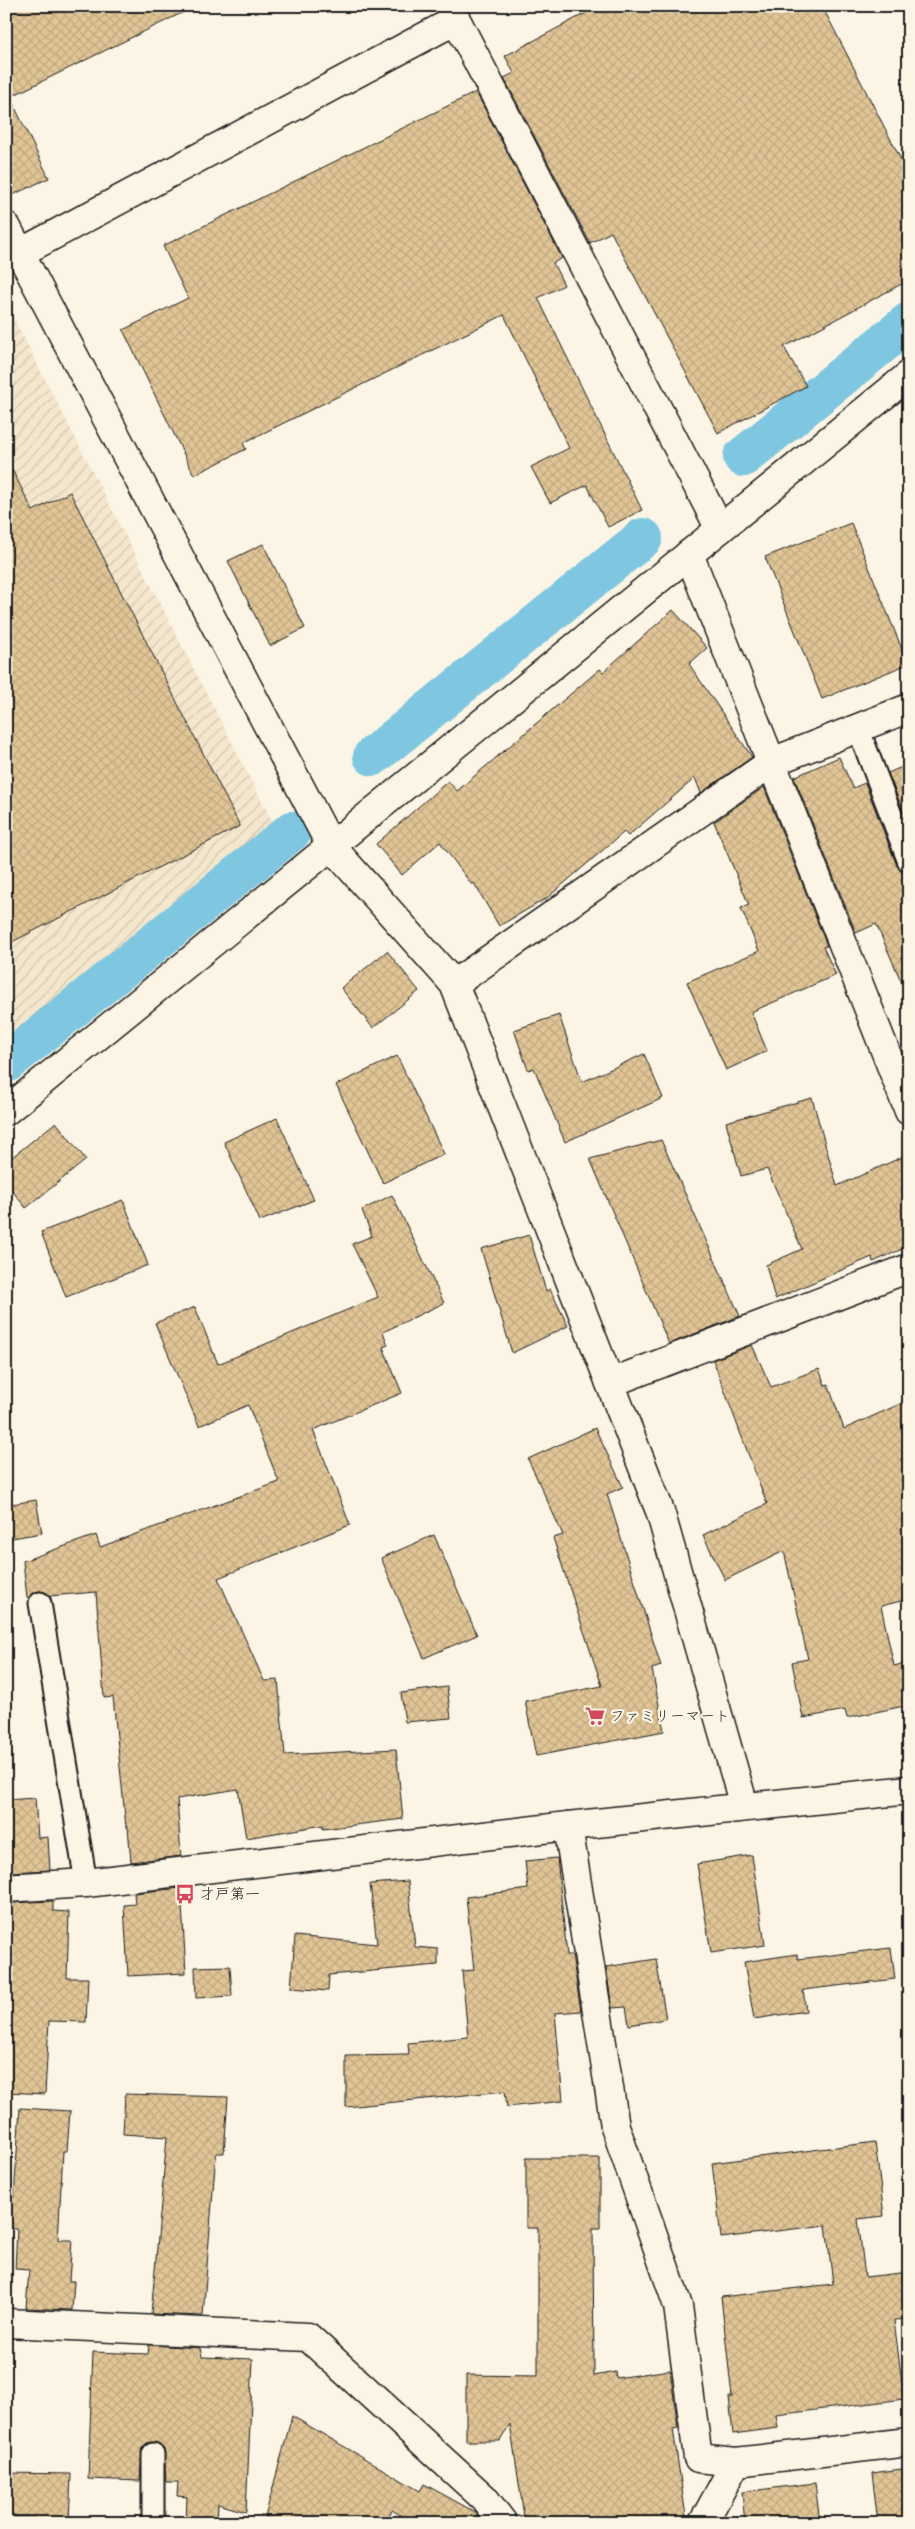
<svg xmlns="http://www.w3.org/2000/svg" width="915" height="2529" font-family="Delius,'Klee One',sans-serif">
	<style>
		.industrial { fill: url(#industrial-furrows) }
		.lines { fill: none; stroke-linecap: round; stroke-linejoin: round }
		.canal { stroke: #7fc7e0; stroke-width: 40 }
		.building { fill: url(#building-cross-hatch); stroke: #1c1c1c }
		.lane-casing { stroke: #1c1c1c; stroke-width: 25 }
		.street-casing { stroke: #1c1c1c; stroke-width: 31 }
		.lane { stroke: #fcf5e5; stroke-width: 21 }
		.street { stroke: #fcf5e5; stroke-width: 28 }
		.labels { text-anchor: middle; stroke-width: 4.5; stroke-linejoin: round; paint-order: stroke }
		.poi-label { font-size: 15px; fill: #1c1c1c; stroke: #fcf5e5; text-anchor: start }
	</style>
	<defs>
		<pattern id="industrial-furrows" width="10" height="10" patternUnits="userSpaceOnUse" patternTransform="scale(1.25)"><rect width="10" height="10" fill="#f4e7cd"/><path d="M-1 1l2-2M0 10L10 0M9 11l2-2" fill="none" stroke="#d1c6af"/></pattern>
		<pattern id="building-cross-hatch" width="8" height="8" patternUnits="userSpaceOnUse" patternTransform="scale(1.25)"><rect width="8" height="8" fill="#e1c596"/><path d="M0 0l8 8M0 8l8-8" fill="none" stroke="#c0a981"/></pattern>
	</defs>
	<rect width="100%" height="100%" fill="#fcf5e5"/>
	<filter id="ink" filterUnits="userSpaceOnUse"><feTurbulence type="fractalNoise" baseFrequency=".02" numOctaves="2"/><feDisplacementMap in="SourceGraphic" scale="10" xChannelSelector="R" yChannelSelector="G"/><feConvolveMatrix kernelMatrix="1 2 1 2 8 2 1 2 1" color-interpolation-filters="sRGB"/></filter>
	<g filter="url(#ink)">
		<path class="industrial" d="M 6,303 L 273,823 L 6,1043 Z"/>
		<g class="lines">
			<g class="canal">
				<path d="M 743,457 L 909,322"/>
				<path d="M 373,756 L 643,538"/>
				<path d="M 6,1063 L 292,831"/>
			</g>
		</g>
		<g class="building">
			<path d="M 6,6 L 196,6 L 10,97 L 49,178 L 6,198 Z"/>
			<path d="M 599,6 L 822,6 L 909,175 L 909,280 L 784,347 L 806,386 L 718,433 L 611,232 L 590,243 L 504,78 L 514,73 L 505,56 Z"/>
			<path d="M 476,92 L 562,258 L 553,263 L 564,285 L 538,298 L 642,510 L 608,527 L 587,485 L 550,503 L 531,467 L 569,448 L 504,315 L 243,443 L 246,449 L 194,475 L 123,330 L 188,298 L 163,246 Z"/>
			<path d="M 6,458 L 33,511 L 70,492 L 240,826 L 6,945 Z"/>
			<path d="M 851,523 L 908,664 L 822,699 L 765,557 Z"/>
			<path d="M 263,544 L 305,628 L 270,646 L 228,561 Z"/>
			<path d="M 673,610 L 707,648 L 689,664 L 752,757 L 701,793 L 695,778 L 628,836 L 624,832 L 547,898 L 499,926 L 474,883 L 472,885 L 440,842 L 402,875 L 376,844 L 448,781 L 457,791 L 600,669 L 603,672 Z"/>
			<path d="M 839,757 L 853,788 L 865,783 L 897,866 L 902,872 L 909,874 L 909,999 L 876,924 L 856,933 L 794,777 Z"/>
			<path d="M 909,764 L 909,826 L 888,773 Z"/>
			<path d="M 764,787 L 827,946 L 823,947 L 836,975 L 751,1012 L 767,1051 L 726,1070 L 687,982 L 759,951 L 741,908 L 749,905 L 714,822 Z"/>
			<path d="M 387,951 L 419,991 L 373,1028 L 341,988 Z"/>
			<path d="M 559,1015 L 582,1082 L 644,1054 L 663,1098 L 565,1142 L 534,1068 L 528,1070 L 514,1030 Z"/>
			<path d="M 397,1056 L 444,1154 L 383,1183 L 336,1085 Z"/>
			<path d="M 812,1098 L 837,1186 L 909,1154 L 909,1246 L 873,1262 L 872,1257 L 775,1299 L 766,1265 L 802,1249 L 767,1169 L 741,1176 L 726,1122 Z"/>
			<path d="M 277,1118 L 314,1200 L 260,1221 L 224,1142 Z"/>
			<path d="M 56,1122 L 86,1160 L 26,1208 L 6,1183 L 6,1162 Z"/>
			<path d="M 661,1140 L 740,1316 L 669,1344 L 590,1159 Z"/>
			<path d="M 392,1195 L 444,1303 L 383,1332 L 388,1345 L 383,1347 L 402,1393 L 313,1430 L 350,1525 L 218,1578 L 264,1681 L 278,1680 L 285,1755 L 396,1749 L 403,1819 L 323,1829 L 323,1825 L 246,1838 L 238,1789 L 177,1799 L 181,1856 L 131,1862 L 128,1827 L 126,1827 L 113,1697 L 104,1698 L 96,1592 L 50,1596 L 45,1592 L 38,1591 L 27,1598 L 23,1561 L 96,1535 L 100,1547 L 279,1482 L 248,1405 L 199,1426 L 155,1323 L 195,1307 L 218,1364 L 378,1297 L 352,1244 L 372,1236 L 362,1210 Z"/>
			<path d="M 123,1200 L 148,1265 L 66,1297 L 41,1232 Z"/>
			<path d="M 529,1235 L 546,1291 L 550,1289 L 568,1326 L 512,1353 L 481,1249 Z"/>
			<path d="M 752,1345 L 771,1387 L 819,1369 L 825,1385 L 828,1384 L 844,1429 L 909,1400 L 909,1599 L 881,1606 L 894,1666 L 909,1662 L 909,1705 L 847,1718 L 845,1710 L 803,1718 L 792,1662 L 808,1659 L 784,1551 L 725,1580 L 703,1535 L 767,1504 L 713,1360 Z"/>
			<path d="M 595,1428 L 623,1487 L 607,1494 L 661,1666 L 652,1669 L 664,1731 L 536,1756 L 525,1701 L 602,1686 L 553,1538 L 563,1535 L 528,1459 Z"/>
			<path d="M 36,1500 L 42,1533 L 6,1539 L 6,1505 Z"/>
			<path d="M 434,1535 L 477,1635 L 424,1658 L 381,1558 Z"/>
			<path d="M 447,1687 L 451,1718 L 405,1722 L 401,1693 Z"/>
			<path d="M 35,1798 L 38,1838 L 48,1837 L 50,1870 L 8,1872 L 6,1800 Z"/>
			<path d="M 752,1855 L 765,1945 L 711,1953 L 697,1864 Z"/>
			<path d="M 557,1858 L 567,1955 L 572,1955 L 581,2011 L 555,2013 L 563,2101 L 507,2107 L 505,2091 L 346,2107 L 346,2056 L 409,2055 L 408,2043 L 468,2037 L 462,1971 L 474,1970 L 466,1897 L 528,1889 L 525,1861 Z"/>
			<path d="M 408,1881 L 415,1947 L 438,1949 L 438,1965 L 329,1975 L 328,1991 L 291,1988 L 295,1936 L 377,1944 L 370,1884 Z"/>
			<path d="M 181,1888 L 186,1973 L 128,1976 L 124,1905 L 135,1904 L 134,1893 Z"/>
			<path d="M 53,1901 L 53,1911 L 69,1912 L 67,1978 L 88,1978 L 86,2022 L 49,2021 L 45,2094 L 6,2092 L 8,2013 L 6,2013 L 6,1922 L 12,1922 L 10,1903 Z"/>
			<path d="M 891,1948 L 895,1979 L 803,1990 L 806,2011 L 754,2019 L 744,1962 L 797,1954 L 798,1959 Z"/>
			<path d="M 656,1959 L 666,2019 L 629,2025 L 626,2007 L 612,2008 L 606,1967 Z"/>
			<path d="M 230,1966 L 232,1996 L 196,1998 L 195,1967 Z"/>
			<path d="M 125,2094 L 228,2097 L 224,2153 L 216,2153 L 203,2316 L 151,2314 L 167,2137 L 123,2134 Z"/>
			<path d="M 20,2108 L 70,2111 L 67,2151 L 63,2151 L 58,2240 L 72,2240 L 69,2281 L 74,2281 L 72,2310 L 26,2308 L 29,2270 L 15,2269 L 17,2229 L 6,2228 L 6,2219 L 8,2197 L 14,2197 Z"/>
			<path d="M 875,2142 L 884,2216 L 858,2219 L 865,2277 L 909,2272 L 909,2319 L 894,2320 L 904,2399 L 776,2415 L 778,2428 L 733,2434 L 729,2397 L 732,2397 L 721,2297 L 833,2284 L 826,2225 L 721,2238 L 712,2163 Z"/>
			<path d="M 526,2158 L 600,2158 L 600,2228 L 593,2228 L 594,2376 L 615,2372 L 616,2378 L 670,2370 L 678,2428 L 673,2429 L 687,2523 L 525,2523 L 510,2424 L 500,2441 L 466,2441 L 466,2375 L 538,2376 L 538,2228 L 526,2228 Z"/>
			<path d="M 149,2345 L 200,2348 L 202,2357 L 253,2359 L 246,2512 L 218,2504 L 217,2523 L 186,2523 L 187,2497 L 177,2496 L 178,2482 L 166,2482 L 164,2448 L 153,2442 L 147,2443 L 142,2448 L 140,2481 L 88,2479 L 93,2352 L 148,2354 Z"/>
			<path d="M 292,2416 L 420,2491 L 424,2484 L 475,2512 L 483,2523 L 402,2523 L 405,2518 L 392,2510 L 385,2523 L 284,2523 L 265,2517 Z"/>
			<path d="M 909,2468 L 909,2523 L 878,2523 L 872,2473 Z"/>
			<path d="M 6,2473 L 71,2474 L 69,2523 L 34,2522 L 34,2518 L 6,2517 Z"/>
			<path d="M 815,2483 L 820,2523 L 745,2523 L 742,2492 Z"/>
		</g>
		<g class="lines">
			<defs>
				<g id="lane">
					<path d="M 858,728 L 909,862"/>
					<path d="M 40,1603 L 86,1883"/>
					<path d="M 153,2454 L 153,2523"/>
				</g>
				<g id="street">
					<path d="M 449,6 L 720,529"/>
					<path d="M 6,226 L 331,846 L 454,984 L 660,1511 L 744,1806"/>
					<path d="M 20,253 L 456,20"/>
					<path d="M 689,554 L 909,1111"/>
					<path d="M 454,984 L 772,762 L 909,708"/>
					<path d="M 6,1111 L 909,375"/>
					<path d="M 610,1383 L 909,1268"/>
					<path d="M 568,1826 L 615,2126 L 678,2306 L 698,2458 L 736,2462"/>
					<path d="M 6,1888 L 86,1883 L 568,1826 L 909,1790"/>
					<path d="M 6,2323 L 308,2337 L 484,2498 L 503,2523"/>
					<path d="M 703,2523 L 736,2462 L 909,2442"/>
				</g>
			</defs>
			<use href="#lane" class="lane-casing"/>
			<use href="#street" class="street-casing"/>
			<use href="#lane" class="lane"/>
			<use href="#street" class="street"/>
		</g>
	</g>
	<defs>
		<symbol id="supermarket-bare" viewBox="-9 -9 18 18"><path d="M-6-5.5h2.5l.6 2H6L4.5 2H-2.5L-4.4-4H-6ZM-1.5 3.2a1.3 1.3 0 1 0 .1 0ZM3 3.2a1.3 1.3 0 1 0 .1 0Z" fill="#d1495b" stroke="#fcf5e5" stroke-width="2.5" paint-order="stroke"/></symbol>
		<symbol id="bus-bare" viewBox="-9 -9 18 18"><path d="M-5-6H5V4H4V6H2V4H-2V6H-4V4H-5ZM-3.5-4V0h7V-4ZM-3.5 1.2v1.5H-2V1.2ZM2 1.2v1.5H3.5V1.2Z" fill="#d1495b" stroke="#fcf5e5" stroke-width="2.5" paint-order="stroke"/></symbol>
	</defs>
	<g fill-rule="evenodd">
		<use href="#supermarket-bare" x="581" y="1702" width="28" height="28"/>
		<use href="#bus-bare" x="171" y="1880" width="28" height="28"/>
	</g>
	<g class="labels">
		<g class="poi-label">
			<text x="610" y="1721">ファミリーマート</text>
			<text x="200" y="1899">才戸第一</text>
		</g>
	</g>
	<rect width="915" height="2529" fill="none" stroke="#fcf5e5" stroke-width="25"/>
	<rect x="12" y="12" width="890" height="2504" fill="none" stroke="#1c1c1c" stroke-width="2" filter="url(#ink)"/>
</svg>
